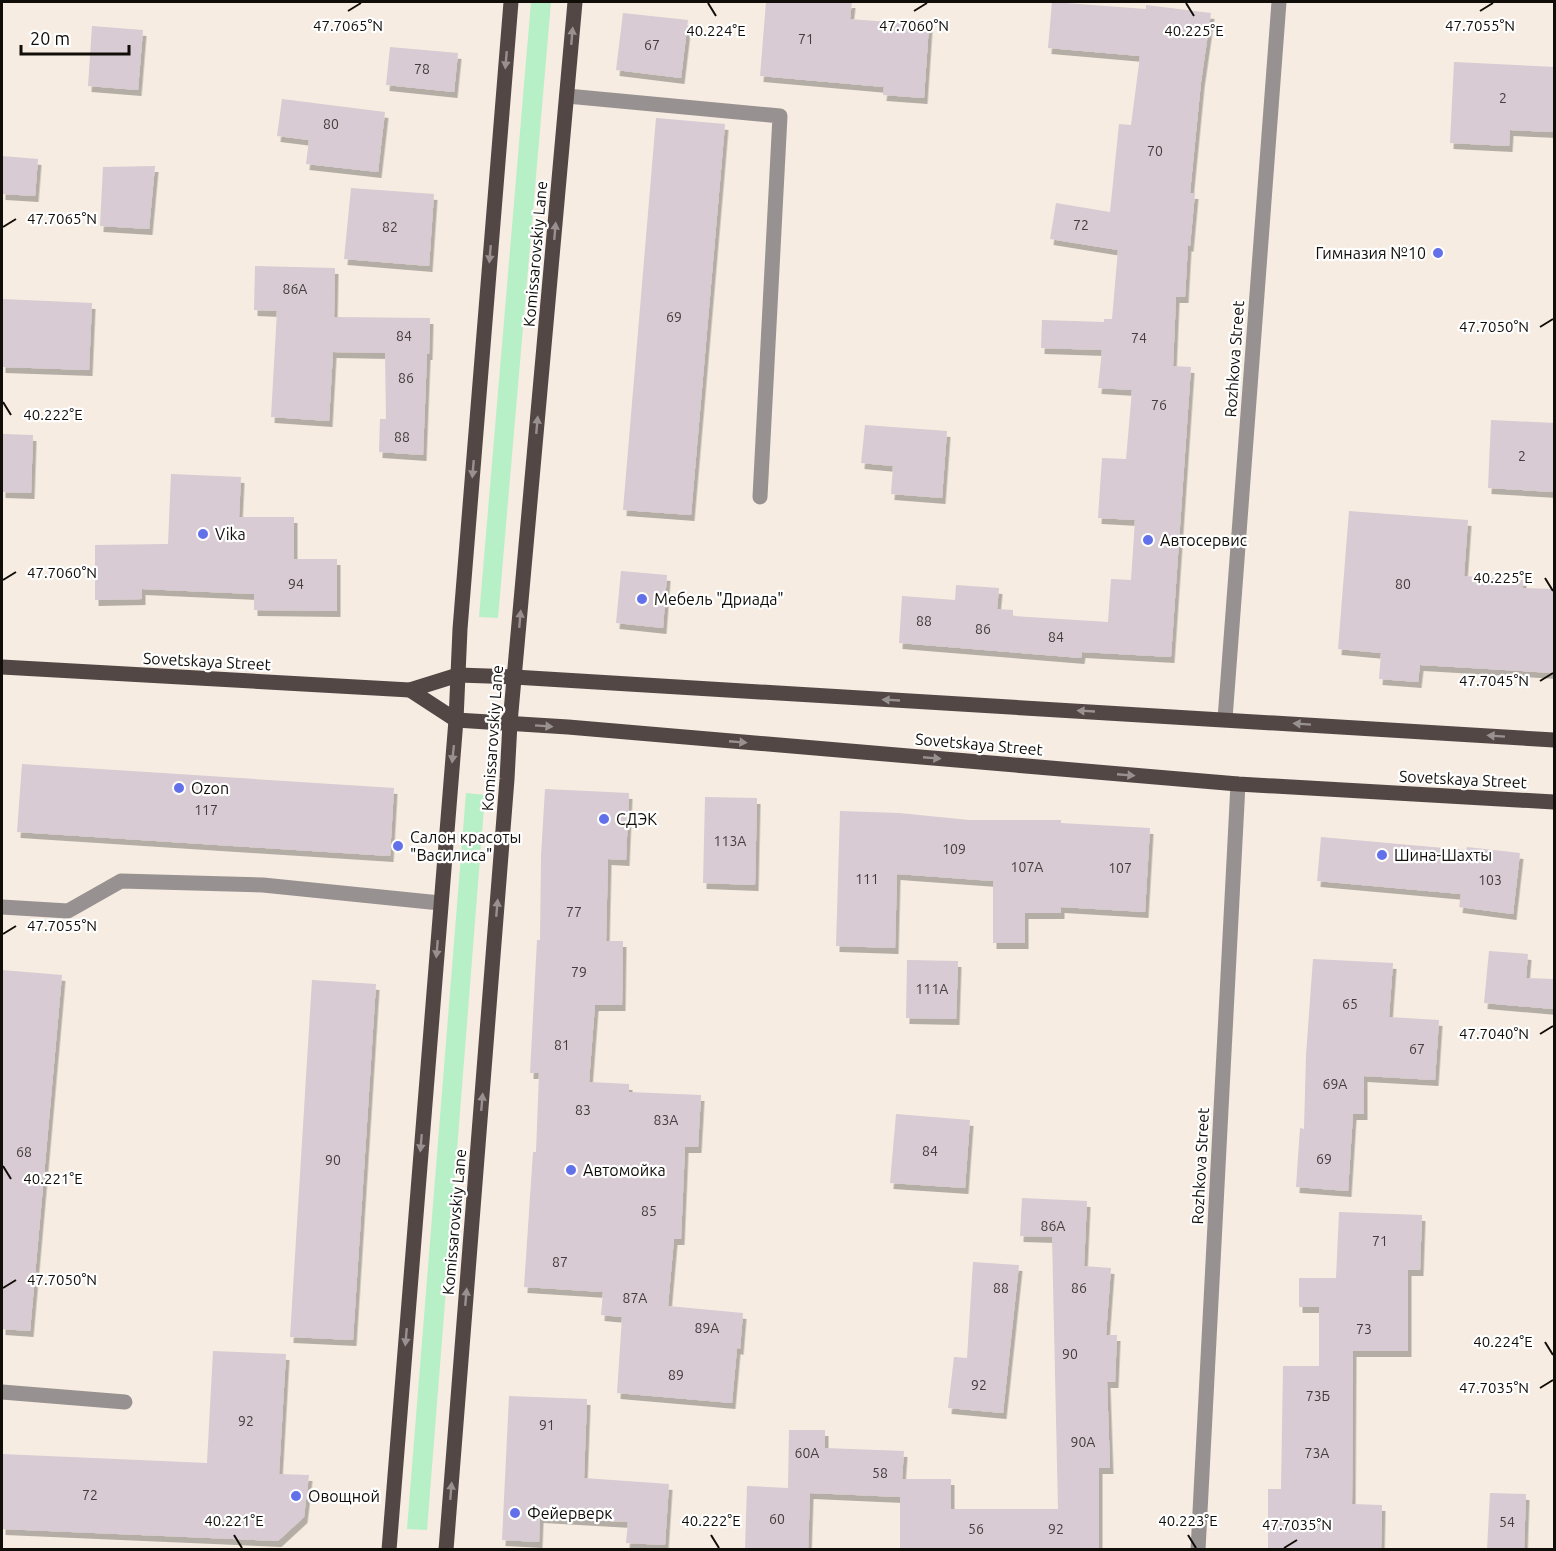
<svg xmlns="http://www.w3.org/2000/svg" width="1556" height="1551" font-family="Ubuntu,sans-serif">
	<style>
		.green { fill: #b7efc6 }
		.building { fill: #d8cbd3; filter: url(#shadow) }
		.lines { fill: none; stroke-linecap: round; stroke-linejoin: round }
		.minor { stroke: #989191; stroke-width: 15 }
		.major { stroke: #534746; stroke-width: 15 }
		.oneway { fill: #989190 }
		.ticks { fill: none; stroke: #110e0a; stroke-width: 2 }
		.poi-dot { fill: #6271e9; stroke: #fff; stroke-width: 2 }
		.labels { text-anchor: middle; stroke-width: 4.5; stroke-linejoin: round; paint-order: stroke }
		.number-label { font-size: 14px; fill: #433d3c }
		.poi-label { font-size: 16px; fill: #110e0a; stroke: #fff; text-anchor: start }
		.street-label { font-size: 16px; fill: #110e0a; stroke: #fff }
		.ticks-label { font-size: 15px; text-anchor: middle; fill: #110e0a; stroke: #fff; stroke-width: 4.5; stroke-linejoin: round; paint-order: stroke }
	</style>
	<defs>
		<filter id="shadow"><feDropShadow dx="3.5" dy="6" stdDeviation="0" flood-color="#0004"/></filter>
	</defs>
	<rect width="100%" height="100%" fill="#f6ece1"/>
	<g class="green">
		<path d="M 531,2 L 551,2 L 498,618 L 479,617 Z"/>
		<path d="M 466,793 L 485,795 L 427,1530 L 407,1529 Z"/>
	</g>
	<g class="building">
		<path d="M 766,2 L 852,2 L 850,19 L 929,25 L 924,98 L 883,95 L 884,87 L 760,76 Z"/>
		<path d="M 1052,2 L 1146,9 L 1146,5 L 1211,13 L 1201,82 L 1190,193 L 1195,193 L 1190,246 L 1188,245 L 1185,297 L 1176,297 L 1173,366 L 1191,367 L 1171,657 L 1082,652 L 1081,658 L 899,643 L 902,596 L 955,600 L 956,585 L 999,588 L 997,609 L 1013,610 L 1013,616 L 1108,622 L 1111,579 L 1131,580 L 1135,520 L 1098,518 L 1102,458 L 1126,459 L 1132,390 L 1098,388 L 1102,350 L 1041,348 L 1042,320 L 1104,322 L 1104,319 L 1112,319 L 1118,250 L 1050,239 L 1056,203 L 1110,212 L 1119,124 L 1131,125 L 1140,56 L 1048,48 Z"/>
		<path d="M 623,13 L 688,20 L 681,78 L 616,70 Z"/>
		<path d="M 92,26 L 143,30 L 138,90 L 88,86 Z"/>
		<path d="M 390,47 L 458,53 L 454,92 L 386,85 Z"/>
		<path d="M 1454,62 L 1554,67 L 1554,132 L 1510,130 L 1509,146 L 1450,143 Z"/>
		<path d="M 282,99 L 385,112 L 378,172 L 306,164 L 309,140 L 277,136 Z"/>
		<path d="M 656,118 L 725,124 L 691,515 L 623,510 Z"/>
		<path d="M 2,156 L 38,159 L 35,196 L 2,194 Z"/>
		<path d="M 155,166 L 149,229 L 100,226 L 103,167 Z"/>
		<path d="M 351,188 L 434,194 L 429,266 L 344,259 Z"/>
		<path d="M 255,266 L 335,268 L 334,317 L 430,318 L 429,354 L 427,354 L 423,455 L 379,452 L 380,419 L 386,419 L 385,353 L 333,352 L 329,421 L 271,417 L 277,311 L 254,310 Z"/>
		<path d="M 2,299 L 92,303 L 89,370 L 2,367 Z"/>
		<path d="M 1491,420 L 1554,423 L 1554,492 L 1488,488 Z"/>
		<path d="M 865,425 L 947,431 L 942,498 L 891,494 L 893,466 L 861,463 Z"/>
		<path d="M 2,434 L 33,435 L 31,493 L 2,492 Z"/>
		<path d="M 171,474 L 241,477 L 239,517 L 294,517 L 294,559 L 337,559 L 337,611 L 254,610 L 254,594 L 142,589 L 142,599 L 95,600 L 95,545 L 168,544 Z"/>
		<path d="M 1349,511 L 1468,520 L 1464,576 L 1523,580 L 1523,588 L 1554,589 L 1554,673 L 1420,665 L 1418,682 L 1379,679 L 1381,653 L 1338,649 Z"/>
		<path d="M 621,571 L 667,575 L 663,628 L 616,623 Z"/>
		<path d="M 22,764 L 394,788 L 390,856 L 17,832 Z"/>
		<path d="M 545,789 L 629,793 L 626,860 L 608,859 L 606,941 L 623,941 L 622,1005 L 595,1005 L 589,1082 L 629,1084 L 629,1092 L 701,1095 L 698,1147 L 685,1147 L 681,1239 L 674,1239 L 668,1306 L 743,1313 L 740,1349 L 737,1348 L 732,1403 L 617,1393 L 622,1317 L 601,1315 L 603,1292 L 524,1287 L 533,1152 L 536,1152 L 539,1073 L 530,1073 L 537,940 L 540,940 L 541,856 Z"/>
		<path d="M 705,797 L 757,798 L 755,885 L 703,883 Z"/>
		<path d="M 840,811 L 899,813 L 969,820 L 1061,820 L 1061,823 L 1150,828 L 1145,912 L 1061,907 L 1061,913 L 1025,913 L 1025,943 L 993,943 L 993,881 L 897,874 L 895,948 L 836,946 Z"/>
		<path d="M 1321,837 L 1466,850 L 1467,847 L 1520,853 L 1513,914 L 1459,907 L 1461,894 L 1317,881 Z"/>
		<path d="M 1489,951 L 1528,954 L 1526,978 L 1554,979 L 1553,1009 L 1484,1003 Z"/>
		<path d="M 1313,959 L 1393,963 L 1389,1017 L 1439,1020 L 1435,1080 L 1364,1076 L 1364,1114 L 1353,1114 L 1348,1191 L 1296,1187 L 1300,1128 L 1304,1129 L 1306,1055 Z"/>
		<path d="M 907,960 L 958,961 L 956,1019 L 906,1018 Z"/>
		<path d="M 2,970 L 62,975 L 30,1331 L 2,1329 Z"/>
		<path d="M 312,980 L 376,984 L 353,1340 L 290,1337 Z"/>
		<path d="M 896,1114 L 970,1120 L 965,1188 L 890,1183 Z"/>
		<path d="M 1022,1198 L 1087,1201 L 1084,1266 L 1111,1268 L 1106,1335 L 1117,1335 L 1115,1382 L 1107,1382 L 1110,1468 L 1099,1468 L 1099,1550 L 900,1550 L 900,1497 L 810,1493 L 808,1550 L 745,1550 L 747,1486 L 788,1488 L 789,1430 L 825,1430 L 825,1448 L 904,1451 L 902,1479 L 951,1479 L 951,1509 L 1058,1509 L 1052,1237 L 1020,1236 Z"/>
		<path d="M 1339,1212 L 1422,1215 L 1420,1270 L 1408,1270 L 1408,1351 L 1353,1351 L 1352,1504 L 1382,1505 L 1381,1550 L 1268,1550 L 1268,1489 L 1281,1489 L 1283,1366 L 1319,1366 L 1319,1307 L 1299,1307 L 1299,1278 L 1336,1278 Z"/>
		<path d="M 973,1262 L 1019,1265 L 1003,1413 L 948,1408 L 954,1357 L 967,1358 Z"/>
		<path d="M 213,1351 L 286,1354 L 279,1474 L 309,1475 L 304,1517 L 278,1541 L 2,1529 L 2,1454 L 207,1463 Z"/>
		<path d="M 509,1396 L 587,1399 L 584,1478 L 669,1484 L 665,1545 L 626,1543 L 628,1522 L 540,1517 L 539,1542 L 502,1540 Z"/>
		<path d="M 1490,1493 L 1526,1494 L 1524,1550 L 1487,1550 Z"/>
	</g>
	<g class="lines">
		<g class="minor">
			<path d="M 567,96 L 780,116 L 760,497"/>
			<path d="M 1225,719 L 1279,2"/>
			<path d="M 2,907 L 68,911 L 121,881 L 263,885 L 440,903"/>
			<path d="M 2,1392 L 125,1402"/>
			<path d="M 1198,1550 L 1238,784"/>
		</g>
		<g class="major">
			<path d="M 2,667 L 410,690 L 458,675 L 514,677 L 1554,740"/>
			<path d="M 410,690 L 456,720 L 568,727 L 1238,784 L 1554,802"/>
			<path d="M 389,1550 L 456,720 L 460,629 L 511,2"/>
			<path d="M 446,1550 L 507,779 L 510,723 L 575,2"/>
		</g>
	</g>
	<defs><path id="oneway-solid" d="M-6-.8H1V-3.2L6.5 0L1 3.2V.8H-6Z" transform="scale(1.5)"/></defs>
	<g class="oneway">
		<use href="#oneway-solid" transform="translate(572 36) rotate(-85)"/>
		<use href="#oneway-solid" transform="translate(506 60) rotate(95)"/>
		<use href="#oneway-solid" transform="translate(555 231) rotate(-85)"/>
		<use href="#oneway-solid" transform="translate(490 254) rotate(95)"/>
		<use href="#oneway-solid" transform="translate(537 425) rotate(-85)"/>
		<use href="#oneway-solid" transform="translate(473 469) rotate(95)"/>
		<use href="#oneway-solid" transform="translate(520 619) rotate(-85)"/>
		<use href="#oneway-solid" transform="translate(891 700) rotate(-177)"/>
		<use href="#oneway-solid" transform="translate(1086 711) rotate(-177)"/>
		<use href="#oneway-solid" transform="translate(1302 724) rotate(-176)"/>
		<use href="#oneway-solid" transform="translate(544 726) rotate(4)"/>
		<use href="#oneway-solid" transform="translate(1496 736) rotate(-176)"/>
		<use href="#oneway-solid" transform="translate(738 742) rotate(5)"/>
		<use href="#oneway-solid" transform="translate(453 754) rotate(96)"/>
		<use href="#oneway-solid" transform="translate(932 758) rotate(5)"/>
		<use href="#oneway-solid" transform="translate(1126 775) rotate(5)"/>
		<use href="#oneway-solid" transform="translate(497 908) rotate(-85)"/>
		<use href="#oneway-solid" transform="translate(437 949) rotate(95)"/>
		<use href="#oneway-solid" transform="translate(482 1102) rotate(-85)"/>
		<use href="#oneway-solid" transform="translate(421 1143) rotate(95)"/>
		<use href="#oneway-solid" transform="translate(466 1297) rotate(-85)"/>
		<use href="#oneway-solid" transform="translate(406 1337) rotate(95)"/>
		<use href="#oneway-solid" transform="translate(451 1491) rotate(-85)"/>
	</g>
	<path class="ticks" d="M 708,3 L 716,16M 1186,3 L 1194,16M 348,11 L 361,3M 914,11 L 927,3M 1480,11 L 1493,3M 3,227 L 16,219M 1540,327 L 1553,319M 3,402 L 11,415M 1545,578 L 1553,591M 3,580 L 16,572M 1540,681 L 1553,673M 3,934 L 16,926M 1540,1034 L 1553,1026M 3,1166 L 11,1179M 3,1288 L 16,1280M 1545,1342 L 1553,1355M 1540,1388 L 1553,1380M 234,1535 L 242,1548M 711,1535 L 719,1548M 1188,1535 L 1196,1548M 1284,1548 L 1297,1540"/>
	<g class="poi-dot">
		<circle cx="1438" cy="253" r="6"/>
		<circle cx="203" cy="534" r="6"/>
		<circle cx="1148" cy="540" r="6"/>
		<circle cx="642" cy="599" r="6"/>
		<circle cx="179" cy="788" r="6"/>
		<circle cx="604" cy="819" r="6"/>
		<circle cx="398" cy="846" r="6"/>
		<circle cx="1382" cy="855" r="6"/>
		<circle cx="571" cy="1170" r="6"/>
		<circle cx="296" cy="1496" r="6"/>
		<circle cx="515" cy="1513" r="6"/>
	</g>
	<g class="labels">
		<g class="number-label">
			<text x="806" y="44">71</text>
			<text x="652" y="50">67</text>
			<text x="422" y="74">78</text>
			<text x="1503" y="103">2</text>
			<text x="331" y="129">80</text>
			<text x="1155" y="156">70</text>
			<text x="1081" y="230">72</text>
			<text x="390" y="232">82</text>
			<text x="295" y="294">86А</text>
			<text x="674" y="322">69</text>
			<text x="404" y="341">84</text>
			<text x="1139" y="343">74</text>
			<text x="406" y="383">86</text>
			<text x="1159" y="410">76</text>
			<text x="402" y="442">88</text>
			<text x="1522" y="461">2</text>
			<text x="296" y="589">94</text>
			<text x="1403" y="589">80</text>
			<text x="924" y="626">88</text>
			<text x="983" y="634">86</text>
			<text x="1056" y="642">84</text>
			<text x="206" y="815">117</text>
			<text x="730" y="846">113А</text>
			<text x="954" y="854">109</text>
			<text x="1027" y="872">107А</text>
			<text x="1120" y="873">107</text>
			<text x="867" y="884">111</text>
			<text x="1490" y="885">103</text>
			<text x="574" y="917">77</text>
			<text x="579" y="977">79</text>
			<text x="932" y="994">111А</text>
			<text x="1350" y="1009">65</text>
			<text x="562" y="1050">81</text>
			<text x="1417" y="1054">67</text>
			<text x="1335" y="1089">69А</text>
			<text x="583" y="1115">83</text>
			<text x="666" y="1125">83А</text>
			<text x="930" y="1156">84</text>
			<text x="24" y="1157">68</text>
			<text x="1324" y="1164">69</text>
			<text x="333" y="1165">90</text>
			<text x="649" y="1216">85</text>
			<text x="1053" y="1231">86А</text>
			<text x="1380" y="1246">71</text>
			<text x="560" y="1267">87</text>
			<text x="1001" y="1293">88</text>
			<text x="1079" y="1293">86</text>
			<text x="635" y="1303">87А</text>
			<text x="707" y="1333">89А</text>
			<text x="1364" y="1334">73</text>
			<text x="1070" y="1359">90</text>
			<text x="676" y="1380">89</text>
			<text x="979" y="1390">92</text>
			<text x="1318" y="1401">73Б</text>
			<text x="246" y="1426">92</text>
			<text x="547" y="1430">91</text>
			<text x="1083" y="1447">90А</text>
			<text x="807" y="1458">60А</text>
			<text x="1317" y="1458">73А</text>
			<text x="880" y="1478">58</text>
			<text x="90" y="1500">72</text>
			<text x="777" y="1524">60</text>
			<text x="1507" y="1527">54</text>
			<text x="976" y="1534">56</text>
			<text x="1056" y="1534">92</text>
		</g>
		<g class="poi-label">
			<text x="1426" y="259" text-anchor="end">Гимназия №10</text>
			<text x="215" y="540">Vika</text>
			<text x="1160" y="546">Автосервис</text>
			<text x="654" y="605">Мебель "Дриада"</text>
			<text x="191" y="794">Ozon</text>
			<text x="616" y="825">СДЭК</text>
			<text x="410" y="843">Салон красоты<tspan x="410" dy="18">"Василиса"</tspan></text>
			<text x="1394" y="861">Шина-Шахты</text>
			<text x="583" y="1176">Автомойка</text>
			<text x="308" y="1502">Овощной</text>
			<text x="527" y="1519">Фейерверк</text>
		</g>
		<g class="street-label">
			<text transform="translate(535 254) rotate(-85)" y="6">Komissarovskiy Lane</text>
			<text transform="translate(1234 359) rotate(-86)" y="6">Rozhkova Street</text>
			<text transform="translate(207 661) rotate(3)" y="6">Sovetskaya Street</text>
			<text transform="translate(492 738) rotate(-86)" y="6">Komissarovskiy Lane</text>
			<text transform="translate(979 744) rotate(5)" y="6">Sovetskaya Street</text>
			<text transform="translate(1463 779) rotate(3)" y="6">Sovetskaya Street</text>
			<text transform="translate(1200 1166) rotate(-87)" y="6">Rozhkova Street</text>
			<text transform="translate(454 1222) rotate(-85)" y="6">Komissarovskiy Lane</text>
		</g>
	</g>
	<g class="ticks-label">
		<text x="348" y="31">47.7065°N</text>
		<text x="914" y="31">47.7060°N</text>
		<text x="1480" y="31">47.7055°N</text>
		<text x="716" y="36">40.224°E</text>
		<text x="1194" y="36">40.225°E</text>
		<text x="62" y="224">47.7065°N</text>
		<text x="1494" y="332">47.7050°N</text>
		<text x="53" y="420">40.222°E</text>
		<text x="62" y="578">47.7060°N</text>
		<text x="1503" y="583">40.225°E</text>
		<text x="1494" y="686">47.7045°N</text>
		<text x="62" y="931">47.7055°N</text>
		<text x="1494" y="1039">47.7040°N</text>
		<text x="53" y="1184">40.221°E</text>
		<text x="62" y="1285">47.7050°N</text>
		<text x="1503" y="1347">40.224°E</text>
		<text x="1494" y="1393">47.7035°N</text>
		<text x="234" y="1526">40.221°E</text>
		<text x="711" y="1526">40.222°E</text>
		<text x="1188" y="1526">40.223°E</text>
		<text x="1297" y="1530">47.7035°N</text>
	</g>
	<rect width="1556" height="1551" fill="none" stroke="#110e0a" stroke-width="6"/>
	<path d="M21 45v9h108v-9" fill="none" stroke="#110e0a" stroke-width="3"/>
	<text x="30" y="45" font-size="18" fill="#110e0a" stroke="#ffffff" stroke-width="4.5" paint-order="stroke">20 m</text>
</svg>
